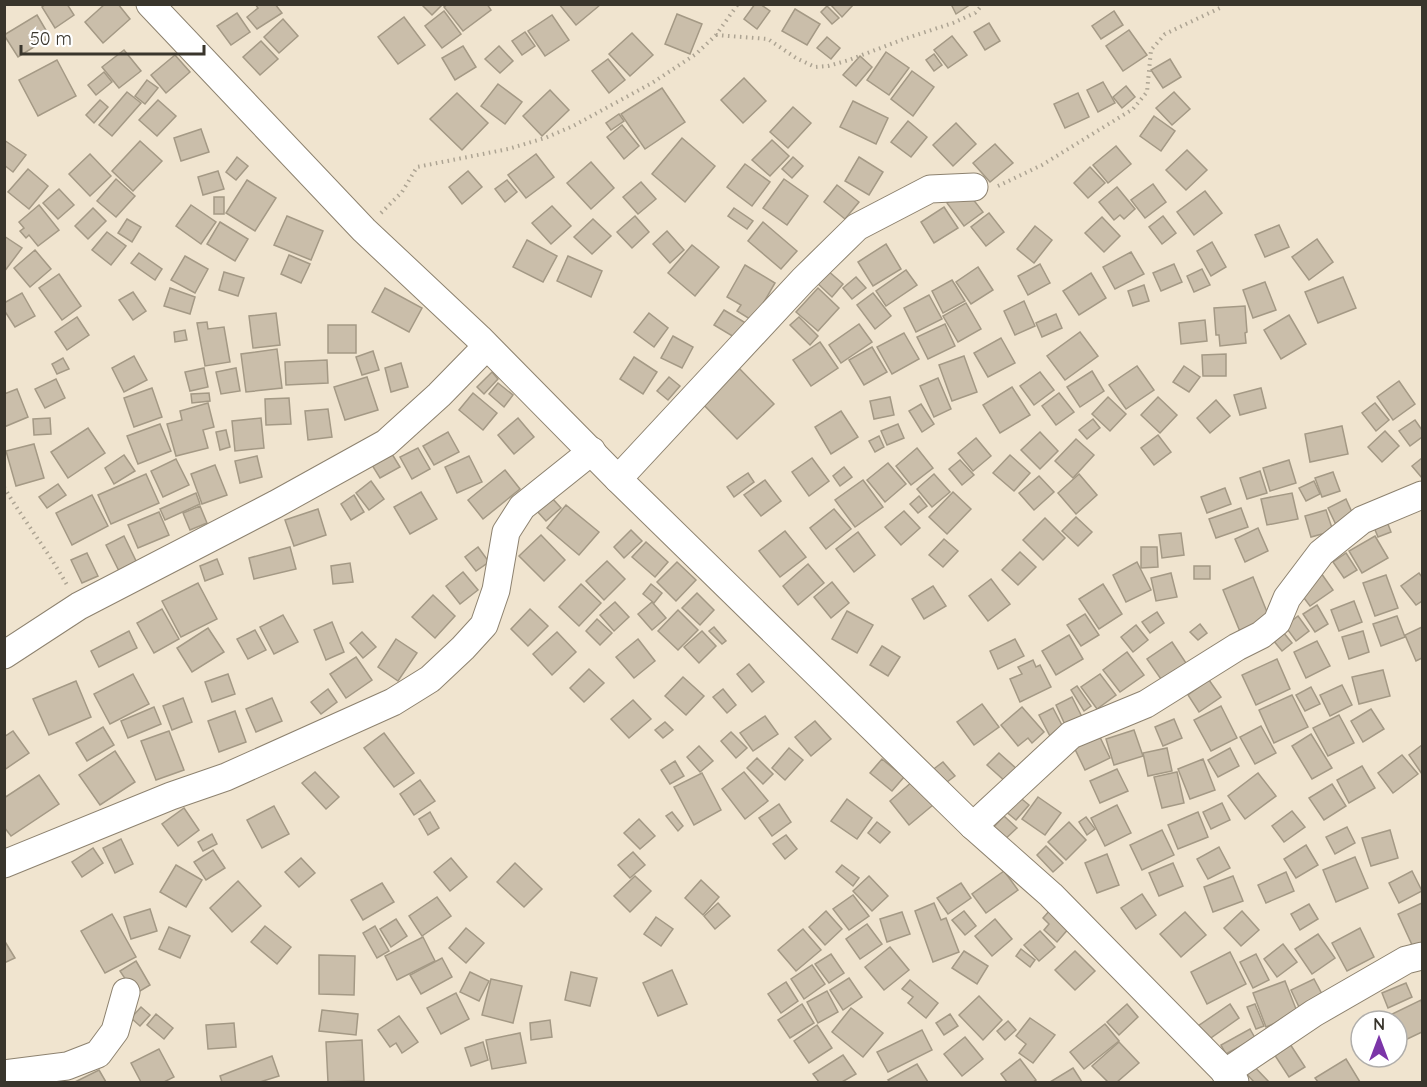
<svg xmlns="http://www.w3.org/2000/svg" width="1427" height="1087" font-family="Quicksand,sans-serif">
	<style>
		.building { fill: #cabeaa; stroke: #a49985; stroke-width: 1.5 }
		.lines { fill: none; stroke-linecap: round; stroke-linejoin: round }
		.minor-casing { stroke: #8d826f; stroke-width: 29 }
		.path { stroke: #ada493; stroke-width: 4; stroke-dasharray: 1.5 4.5; stroke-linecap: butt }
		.minor { stroke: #fff; stroke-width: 27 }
	</style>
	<rect width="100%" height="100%" fill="#f0e4cf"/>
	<g class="building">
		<path d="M 46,4 L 67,4 L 74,15 L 55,28 L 42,7 Z"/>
		<path d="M 105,4 L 118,4 L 130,19 L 103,43 L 85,22 Z"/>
		<path d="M 255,4 L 275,4 L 282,13 L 257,29 L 247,17 L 258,8 Z"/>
		<path d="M 421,4 L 443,4 L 432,15 Z"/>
		<path d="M 448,4 L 487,4 L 491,10 L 463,31 L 444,7 Z"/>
		<path d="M 559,4 L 599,4 L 600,5 L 576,25 Z"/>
		<path d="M 755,4 L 760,4 L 770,11 L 757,29 L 744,19 Z"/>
		<path d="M 830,4 L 854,4 L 842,17 Z"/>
		<path d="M 951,4 L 971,4 L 956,14 Z"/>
		<path d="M 827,6 L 839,18 L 832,24 L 821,12 Z"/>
		<path d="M 795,9 L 820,24 L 807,45 L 782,31 Z"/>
		<path d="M 444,11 L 461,34 L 442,48 L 425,26 Z"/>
		<path d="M 1114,11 L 1123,25 L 1101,39 L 1092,26 Z"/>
		<path d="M 237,13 L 250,32 L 231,45 L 217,26 Z"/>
		<path d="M 677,14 L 702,24 L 690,54 L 665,44 Z"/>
		<path d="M 37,15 L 50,37 L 18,57 L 4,35 Z"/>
		<path d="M 552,15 L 569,40 L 545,56 L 528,31 Z"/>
		<path d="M 404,17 L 425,45 L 398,64 L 378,37 Z"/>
		<path d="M 283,19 L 298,36 L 279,53 L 264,37 Z"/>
		<path d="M 989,23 L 1000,41 L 985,50 L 974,32 Z"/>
		<path d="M 1129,30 L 1147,55 L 1123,71 L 1106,46 Z"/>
		<path d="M 525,32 L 535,46 L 522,55 L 512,41 Z"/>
		<path d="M 632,33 L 653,55 L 630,76 L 609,54 Z"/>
		<path d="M 952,36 L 967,55 L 948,68 L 934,50 Z"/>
		<path d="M 827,37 L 840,48 L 831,59 L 817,48 Z"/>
		<path d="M 261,41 L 278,59 L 260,75 L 243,57 Z"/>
		<path d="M 463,46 L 476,67 L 455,80 L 442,58 Z"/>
		<path d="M 499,46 L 513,61 L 500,73 L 485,59 Z"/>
		<path d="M 124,50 L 141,71 L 119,88 L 102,67 Z"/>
		<path d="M 886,52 L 909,68 L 889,95 L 867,80 Z"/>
		<path d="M 934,54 L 942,65 L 934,71 L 926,60 Z"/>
		<path d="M 175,55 L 190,72 L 166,93 L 151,75 Z"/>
		<path d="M 860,56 L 872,67 L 856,86 L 843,75 Z"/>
		<path d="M 608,59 L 625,80 L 609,93 L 592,71 Z"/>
		<path d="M 1170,59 L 1181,77 L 1163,88 L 1151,70 Z"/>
		<path d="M 57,60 L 76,96 L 38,116 L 19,80 Z"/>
		<path d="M 912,71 L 934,87 L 913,116 L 891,99 Z"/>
		<path d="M 104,72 L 112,82 L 96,95 L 88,85 Z"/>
		<path d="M 744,78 L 766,101 L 743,123 L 721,100 Z"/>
		<path d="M 147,80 L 158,88 L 145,104 L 135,96 Z"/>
		<path d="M 1103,82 L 1115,103 L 1098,112 L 1087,90 Z"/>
		<path d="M 498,84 L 522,102 L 505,124 L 481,106 Z"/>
		<path d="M 1126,86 L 1135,97 L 1122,108 L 1113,97 Z"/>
		<path d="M 662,88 L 685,122 L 645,149 L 621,114 Z"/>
		<path d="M 550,90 L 569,110 L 542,136 L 523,116 Z"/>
		<path d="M 127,92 L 141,103 L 112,136 L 99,125 Z"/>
		<path d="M 1174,92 L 1190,109 L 1172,125 L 1156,108 Z"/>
		<path d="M 457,93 L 488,123 L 462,150 L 430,119 Z"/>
		<path d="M 1078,93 L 1089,117 L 1065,128 L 1054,104 Z"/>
		<path d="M 100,100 L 108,107 L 94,123 L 86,115 Z"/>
		<path d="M 158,100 L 176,116 L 157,136 L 139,120 Z"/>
		<path d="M 853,101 L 888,118 L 876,144 L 840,127 Z"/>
		<path d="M 793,107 L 811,123 L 788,148 L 770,132 Z"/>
		<path d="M 619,114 L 624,121 L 611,130 L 606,123 Z"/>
		<path d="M 1154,116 L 1175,131 L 1161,151 L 1140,136 Z"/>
		<path d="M 908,121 L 927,137 L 911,157 L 891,142 Z"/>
		<path d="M 956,123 L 976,144 L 953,166 L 933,145 Z"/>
		<path d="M 622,125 L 639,146 L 624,159 L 607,137 Z"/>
		<path d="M 201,129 L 209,152 L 181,161 L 174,138 Z"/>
		<path d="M 682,138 L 715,166 L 685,202 L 652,174 Z"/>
		<path d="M 4,140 L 26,155 L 13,172 L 4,165 Z"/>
		<path d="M 772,140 L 789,156 L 770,176 L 752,160 Z"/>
		<path d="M 140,141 L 162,161 L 133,191 L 112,171 Z"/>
		<path d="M 995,144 L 1013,163 L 990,182 L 973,163 Z"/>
		<path d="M 1116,146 L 1131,164 L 1108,183 L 1093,165 Z"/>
		<path d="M 1187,150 L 1207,170 L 1186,190 L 1166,170 Z"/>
		<path d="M 90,154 L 111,176 L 90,196 L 69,174 Z"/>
		<path d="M 536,154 L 554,177 L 526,198 L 508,175 Z"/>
		<path d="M 237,157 L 248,166 L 236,180 L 226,172 Z"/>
		<path d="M 793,157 L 803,166 L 792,178 L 782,169 Z"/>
		<path d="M 859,157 L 883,172 L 869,195 L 845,181 Z"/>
		<path d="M 591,162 L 614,188 L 591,209 L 567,183 Z"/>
		<path d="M 745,164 L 770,182 L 752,206 L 727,187 Z"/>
		<path d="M 1090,167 L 1105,183 L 1088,198 L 1074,183 Z"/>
		<path d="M 28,169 L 48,186 L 29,209 L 8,192 Z"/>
		<path d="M 218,171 L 224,189 L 203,195 L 198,177 Z"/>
		<path d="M 468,171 L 482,187 L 462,204 L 449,187 Z"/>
		<path d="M 116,179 L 135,196 L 116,217 L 97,201 Z"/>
		<path d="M 784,179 L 808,196 L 787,225 L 763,208 Z"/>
		<path d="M 247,180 L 276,198 L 255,231 L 226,213 Z"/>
		<path d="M 507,180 L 517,192 L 505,202 L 495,189 Z"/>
		<path d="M 641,182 L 656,199 L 638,214 L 623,197 Z"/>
		<path d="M 1153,184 L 1166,202 L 1145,218 L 1131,200 Z"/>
		<path d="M 837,185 L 859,202 L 845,219 L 824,202 Z"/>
		<path d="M 1117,187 L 1135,209 L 1124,219 L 1120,215 L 1114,220 L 1099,202 Z"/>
		<path d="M 59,189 L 74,205 L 58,219 L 43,203 Z"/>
		<path d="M 965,189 L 983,212 L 964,226 L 947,203 Z"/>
		<path d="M 1205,191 L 1222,213 L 1194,235 L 1177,212 Z"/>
		<rect x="214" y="197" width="10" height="17"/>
		<path d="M 39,205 L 59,230 L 38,246 L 29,235 L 26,238 L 20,231 L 24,228 L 19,222 Z"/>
		<path d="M 191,205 L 216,222 L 201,244 L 176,226 Z"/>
		<path d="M 552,206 L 571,226 L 551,244 L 532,223 Z"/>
		<path d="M 944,207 L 958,228 L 934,243 L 921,222 Z"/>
		<path d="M 93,208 L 106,221 L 88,239 L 75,226 Z"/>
		<path d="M 734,208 L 753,221 L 747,229 L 728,216 Z"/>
		<path d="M 989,213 L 1004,232 L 986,246 L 971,227 Z"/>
		<path d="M 287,216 L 323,231 L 311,260 L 274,245 Z"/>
		<path d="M 635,216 L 649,232 L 632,248 L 617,232 Z"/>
		<path d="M 1163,216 L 1176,233 L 1162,244 L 1149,227 Z"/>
		<path d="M 1102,217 L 1120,236 L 1104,252 L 1085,233 Z"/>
		<path d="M 127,219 L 141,227 L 132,242 L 118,233 Z"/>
		<path d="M 593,219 L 611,236 L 592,254 L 574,237 Z"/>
		<path d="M 220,222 L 248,239 L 235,261 L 207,244 Z"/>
		<path d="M 763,222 L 797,251 L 781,269 L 748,241 Z"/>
		<path d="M 1279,225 L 1289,247 L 1265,257 L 1255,235 Z"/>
		<path d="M 1035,226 L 1052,240 L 1034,263 L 1017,249 Z"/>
		<path d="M 667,231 L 684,250 L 670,263 L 653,244 Z"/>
		<path d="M 107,232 L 126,246 L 111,265 L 92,250 Z"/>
		<path d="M 4,236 L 22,248 L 4,272 Z"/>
		<path d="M 1317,239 L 1333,262 L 1309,280 L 1292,257 Z"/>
		<path d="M 527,240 L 557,256 L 543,282 L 513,267 Z"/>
		<path d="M 1212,242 L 1226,267 L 1211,276 L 1197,251 Z"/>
		<path d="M 886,244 L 901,269 L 873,286 L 858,262 Z"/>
		<path d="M 692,245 L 719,267 L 695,296 L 668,273 Z"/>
		<path d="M 35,250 L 51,269 L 30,287 L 14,268 Z"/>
		<path d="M 1131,252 L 1144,274 L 1115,289 L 1103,267 Z"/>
		<path d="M 139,253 L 162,269 L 155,280 L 131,263 Z"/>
		<path d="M 289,255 L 310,264 L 301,283 L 281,274 Z"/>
		<path d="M 185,256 L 208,269 L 195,293 L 171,280 Z"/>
		<path d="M 568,256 L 602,271 L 591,297 L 557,281 Z"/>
		<path d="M 1040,264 L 1050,283 L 1028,295 L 1018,276 Z"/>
		<path d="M 1174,264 L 1182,282 L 1161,291 L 1153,273 Z"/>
		<path d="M 745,265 L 775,283 L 753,321 L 737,311 L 741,305 L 727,297 Z"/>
		<path d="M 978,267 L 993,290 L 971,304 L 956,282 Z"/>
		<path d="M 826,269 L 843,284 L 832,297 L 815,281 Z"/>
		<path d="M 1202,269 L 1210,285 L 1194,292 L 1187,276 Z"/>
		<path d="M 906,270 L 917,285 L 886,306 L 876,291 Z"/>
		<path d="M 224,272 L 244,278 L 238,296 L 219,290 Z"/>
		<path d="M 1091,273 L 1106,298 L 1079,315 L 1063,291 Z"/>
		<path d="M 59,274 L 81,306 L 62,320 L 39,288 Z"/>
		<path d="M 856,277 L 866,288 L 852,299 L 843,288 Z"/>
		<path d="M 1343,277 L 1356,308 L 1318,323 L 1305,292 Z"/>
		<path d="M 952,280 L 965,301 L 943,313 L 932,291 Z"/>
		<path d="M 1265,282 L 1276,310 L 1253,318 L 1243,290 Z"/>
		<path d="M 1144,285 L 1149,301 L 1133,306 L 1128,291 Z"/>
		<path d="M 170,288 L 195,297 L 190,314 L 164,306 Z"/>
		<path d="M 385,288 L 422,308 L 409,332 L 372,312 Z"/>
		<path d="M 818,288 L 839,308 L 818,331 L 796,312 Z"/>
		<path d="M 133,292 L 146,311 L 133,320 L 119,300 Z"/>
		<path d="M 22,293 L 35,316 L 15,327 L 4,310 L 4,303 Z"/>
		<path d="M 873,293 L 891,316 L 875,329 L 857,305 Z"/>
		<path d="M 929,295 L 942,319 L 916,332 L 904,308 Z"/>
		<path d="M 1024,301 L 1035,326 L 1015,335 L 1004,311 Z"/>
		<path d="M 966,303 L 981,329 L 958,342 L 943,316 Z"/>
		<path d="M 1245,306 L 1247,332 L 1245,333 L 1246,343 L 1220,346 L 1219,335 L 1216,335 L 1214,308 Z"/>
		<path d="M 724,310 L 749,325 L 739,340 L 714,325 Z"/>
		<path d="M 276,313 L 280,345 L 253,348 L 249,316 Z"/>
		<path d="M 649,313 L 668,328 L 654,347 L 634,332 Z"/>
		<path d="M 1056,314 L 1062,328 L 1042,337 L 1036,323 Z"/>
		<path d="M 1289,315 L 1306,344 L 1281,359 L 1264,330 Z"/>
		<path d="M 77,317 L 89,335 L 67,350 L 55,332 Z"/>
		<path d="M 799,317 L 818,336 L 810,345 L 790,325 Z"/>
		<path d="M 1205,320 L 1207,341 L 1181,344 L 1179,323 Z"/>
		<path d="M 207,322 L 208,329 L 224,327 L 230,362 L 205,366 L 197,323 Z"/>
		<path d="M 859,324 L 872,342 L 841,363 L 829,345 Z"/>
		<path d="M 945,324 L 955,346 L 928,359 L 917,337 Z"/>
		<rect x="328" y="325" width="28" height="28"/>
		<path d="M 185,330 L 187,340 L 175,342 L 174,332 Z"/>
		<path d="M 1080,332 L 1098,356 L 1065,380 L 1047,356 Z"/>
		<path d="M 904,333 L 919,359 L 892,374 L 877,347 Z"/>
		<path d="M 673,336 L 693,347 L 682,368 L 661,358 Z"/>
		<path d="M 1001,338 L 1015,363 L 988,377 L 974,353 Z"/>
		<path d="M 820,342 L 838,368 L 811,386 L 793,360 Z"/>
		<path d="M 872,347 L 887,372 L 864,385 L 849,360 Z"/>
		<path d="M 277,349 L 282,388 L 246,392 L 241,354 Z"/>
		<path d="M 373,351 L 379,370 L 362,375 L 356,357 Z"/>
		<path d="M 1226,354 L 1226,376 L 1203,376 L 1202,355 Z"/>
		<path d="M 134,356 L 147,380 L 124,392 L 112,368 Z"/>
		<path d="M 964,356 L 977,392 L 952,401 L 939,365 Z"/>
		<path d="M 634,357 L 657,372 L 643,394 L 620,379 Z"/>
		<path d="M 63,358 L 69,369 L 57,374 L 52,364 Z"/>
		<path d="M 327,360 L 328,383 L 286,385 L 285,362 Z"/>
		<path d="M 401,363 L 408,387 L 391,392 L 385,368 Z"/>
		<path d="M 736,365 L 774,404 L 737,439 L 699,400 Z"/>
		<path d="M 1137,366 L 1154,390 L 1126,409 L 1109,385 Z"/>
		<path d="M 1184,366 L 1200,377 L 1189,392 L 1173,382 Z"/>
		<path d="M 204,368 L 208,387 L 190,391 L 185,372 Z"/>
		<path d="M 236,368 L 240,391 L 221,394 L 216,372 Z"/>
		<path d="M 1092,371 L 1104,391 L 1080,407 L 1067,387 Z"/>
		<path d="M 492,372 L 498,379 L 484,394 L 477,387 Z"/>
		<path d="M 1040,372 L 1054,390 L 1034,405 L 1020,386 Z"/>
		<path d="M 367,377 L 378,410 L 345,420 L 334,387 Z"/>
		<path d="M 669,377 L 680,386 L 668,400 L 657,391 Z"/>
		<path d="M 938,378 L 951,409 L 934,417 L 920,386 Z"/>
		<path d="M 56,379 L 65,398 L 45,408 L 35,389 Z"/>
		<path d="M 1399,381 L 1415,404 L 1393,420 L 1377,397 Z"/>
		<path d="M 498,383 L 513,395 L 504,407 L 489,394 Z"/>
		<path d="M 1012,387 L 1030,415 L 1000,433 L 983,405 Z"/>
		<path d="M 152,388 L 162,417 L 134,427 L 124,398 Z"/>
		<path d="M 1261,388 L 1266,408 L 1240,415 L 1234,395 Z"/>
		<path d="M 17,389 L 28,417 L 4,427 L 4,394 Z"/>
		<path d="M 209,393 L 210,401 L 192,403 L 191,394 Z"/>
		<path d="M 473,393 L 497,413 L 483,430 L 459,410 Z"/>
		<path d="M 1059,393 L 1074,412 L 1056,425 L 1042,406 Z"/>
		<path d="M 890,397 L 894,415 L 874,419 L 870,401 Z"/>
		<path d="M 1108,397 L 1126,414 L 1110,431 L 1092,414 Z"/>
		<path d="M 1158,397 L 1177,415 L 1160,433 L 1141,415 Z"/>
		<path d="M 289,398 L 291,424 L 266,425 L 265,399 Z"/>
		<path d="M 1216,400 L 1230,416 L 1210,433 L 1197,418 Z"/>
		<path d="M 208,403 L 214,427 L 203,430 L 208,448 L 176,456 L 167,424 L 182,420 L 180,411 Z"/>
		<path d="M 1375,403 L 1389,420 L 1376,431 L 1362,413 Z"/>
		<path d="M 921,404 L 934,424 L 922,432 L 909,411 Z"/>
		<path d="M 328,409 L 332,437 L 308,440 L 305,411 Z"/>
		<path d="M 841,411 L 858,437 L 831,454 L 815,427 Z"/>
		<path d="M 50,418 L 51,434 L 34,435 L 33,419 Z"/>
		<path d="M 261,418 L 264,448 L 235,451 L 232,421 Z"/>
		<path d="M 518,418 L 534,437 L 514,454 L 498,435 Z"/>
		<path d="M 1093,419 L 1100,428 L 1087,439 L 1079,430 Z"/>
		<path d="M 1415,420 L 1422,430 L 1422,437 L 1410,446 L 1399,431 Z"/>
		<path d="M 160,424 L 171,451 L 138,464 L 127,436 Z"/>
		<path d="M 898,424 L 904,438 L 887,445 L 881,431 Z"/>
		<path d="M 1342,426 L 1348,454 L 1310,462 L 1305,434 Z"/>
		<path d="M 88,428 L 105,453 L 68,478 L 51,452 Z"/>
		<path d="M 226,430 L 230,447 L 220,450 L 216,432 Z"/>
		<path d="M 1385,431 L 1399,446 L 1382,462 L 1368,447 Z"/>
		<path d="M 448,432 L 459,452 L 434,465 L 423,446 Z"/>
		<path d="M 1040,432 L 1058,451 L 1040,469 L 1021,450 Z"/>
		<path d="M 1158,435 L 1171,452 L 1154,465 L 1141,448 Z"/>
		<path d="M 879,436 L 884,447 L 875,452 L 869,441 Z"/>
		<path d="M 976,438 L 991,456 L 973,471 L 958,453 Z"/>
		<path d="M 1076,439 L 1094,455 L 1073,478 L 1055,461 Z"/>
		<path d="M 34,444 L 44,478 L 16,486 L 6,451 Z"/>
		<path d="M 418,448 L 430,469 L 412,479 L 400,457 Z"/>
		<path d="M 917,448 L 933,468 L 911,485 L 896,466 Z"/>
		<path d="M 392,454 L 400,467 L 380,478 L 372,465 Z"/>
		<path d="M 124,455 L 135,471 L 114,484 L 105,468 Z"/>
		<path d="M 1010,455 L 1030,473 L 1014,491 L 993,473 Z"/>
		<path d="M 257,456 L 262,477 L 240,483 L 235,461 Z"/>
		<path d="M 469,456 L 482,482 L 457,493 L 445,467 Z"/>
		<path d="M 812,458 L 829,481 L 809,496 L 792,472 Z"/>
		<path d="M 1422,458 L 1422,478 L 1412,466 Z"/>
		<path d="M 176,459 L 189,485 L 163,497 L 151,471 Z"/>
		<path d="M 960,460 L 974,475 L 962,485 L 949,469 Z"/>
		<path d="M 1289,460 L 1296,483 L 1270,491 L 1263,468 Z"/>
		<path d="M 888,463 L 906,484 L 885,502 L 867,480 Z"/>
		<path d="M 215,465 L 227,495 L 202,504 L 191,474 Z"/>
		<path d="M 844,467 L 852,477 L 840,486 L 833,476 Z"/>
		<path d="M 505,470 L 520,489 L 483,519 L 468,500 Z"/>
		<path d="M 1260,471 L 1267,493 L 1247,499 L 1240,478 Z"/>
		<path d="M 1333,472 L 1340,491 L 1322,497 L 1315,478 Z"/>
		<path d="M 748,473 L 754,482 L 734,497 L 727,487 Z"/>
		<path d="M 146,474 L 159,503 L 111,524 L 98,495 Z"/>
		<path d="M 934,474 L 950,492 L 932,507 L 917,489 Z"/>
		<path d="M 1079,474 L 1097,495 L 1076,514 L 1058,493 Z"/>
		<path d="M 1039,476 L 1054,492 L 1034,510 L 1019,493 Z"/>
		<path d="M 765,480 L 781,501 L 761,516 L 744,495 Z"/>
		<path d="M 863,480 L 883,507 L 855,527 L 835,500 Z"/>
		<path d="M 371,481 L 384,499 L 369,510 L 356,493 Z"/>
		<path d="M 1314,481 L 1320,494 L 1306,501 L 1299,488 Z"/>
		<path d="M 58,484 L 66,495 L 47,508 L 39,497 Z"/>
		<path d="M 1225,488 L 1231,504 L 1207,513 L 1201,497 Z"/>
		<path d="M 421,492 L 437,519 L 410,534 L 394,507 Z"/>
		<path d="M 953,492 L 971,509 L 947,534 L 929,517 Z"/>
		<path d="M 196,493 L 200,504 L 165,520 L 160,509 Z"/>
		<path d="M 1292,493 L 1298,519 L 1267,525 L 1261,499 Z"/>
		<path d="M 92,495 L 108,526 L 72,545 L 56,513 Z"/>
		<path d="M 354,495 L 364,512 L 351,520 L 341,504 Z"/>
		<path d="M 919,496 L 927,506 L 918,513 L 910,504 Z"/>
		<path d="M 552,498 L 561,508 L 546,521 L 537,511 Z"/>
		<path d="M 1346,499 L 1356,521 L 1338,529 L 1328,508 Z"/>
		<path d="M 566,505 L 599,532 L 579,555 L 547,528 Z"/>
		<path d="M 200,506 L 207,523 L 190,530 L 183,513 Z"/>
		<path d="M 1241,508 L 1248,527 L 1216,538 L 1209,519 Z"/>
		<path d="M 318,509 L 326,535 L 294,546 L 285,520 Z"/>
		<path d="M 834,509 L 851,529 L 826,549 L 810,528 Z"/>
		<path d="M 1326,510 L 1333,531 L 1311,537 L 1305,516 Z"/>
		<path d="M 904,511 L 920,528 L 901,545 L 885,527 Z"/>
		<path d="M 159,512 L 169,535 L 138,548 L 128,525 Z"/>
		<path d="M 1076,517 L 1092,532 L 1078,546 L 1062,531 Z"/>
		<path d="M 1045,518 L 1065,538 L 1043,560 L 1023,540 Z"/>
		<path d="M 1386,519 L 1391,532 L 1378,537 L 1373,525 Z"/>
		<path d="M 1258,528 L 1268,551 L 1245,562 L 1235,539 Z"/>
		<path d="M 631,530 L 642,541 L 624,558 L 614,547 Z"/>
		<path d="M 785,531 L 806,557 L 780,577 L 759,551 Z"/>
		<path d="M 858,532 L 875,555 L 854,572 L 836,549 Z"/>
		<path d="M 1181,533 L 1184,555 L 1162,558 L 1159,535 Z"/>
		<path d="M 541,535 L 565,560 L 544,581 L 519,556 Z"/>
		<path d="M 124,536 L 137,563 L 119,571 L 106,545 Z"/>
		<path d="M 1375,536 L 1388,558 L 1362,573 L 1349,551 Z"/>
		<path d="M 944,539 L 958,551 L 943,567 L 929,555 Z"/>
		<path d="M 646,542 L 668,562 L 655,577 L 632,557 Z"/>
		<path d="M 290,547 L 296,569 L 254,579 L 249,558 Z"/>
		<path d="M 478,547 L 489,562 L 476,571 L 465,557 Z"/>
		<path d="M 1141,547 L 1157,547 L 1158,567 L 1141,568 Z"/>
		<path d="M 1020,552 L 1036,567 L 1018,585 L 1002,570 Z"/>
		<path d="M 87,553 L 98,576 L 82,583 L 71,560 Z"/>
		<path d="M 1346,553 L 1357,570 L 1344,578 L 1333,562 Z"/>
		<path d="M 217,559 L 223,574 L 205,581 L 200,566 Z"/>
		<path d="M 607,561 L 625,579 L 604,600 L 586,581 Z"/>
		<path d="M 677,562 L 696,580 L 676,601 L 657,582 Z"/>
		<path d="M 1137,562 L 1151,590 L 1126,602 L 1113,575 Z"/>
		<path d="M 350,563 L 353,582 L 333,584 L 331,566 Z"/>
		<path d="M 808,564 L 824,583 L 798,605 L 783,586 Z"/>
		<rect x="1194" y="566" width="16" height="13"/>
		<path d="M 463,572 L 478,590 L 460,604 L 446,586 Z"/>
		<path d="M 1171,573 L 1177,597 L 1156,601 L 1151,578 Z"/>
		<path d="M 1321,573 L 1333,590 L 1310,606 L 1298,590 Z"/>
		<path d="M 1419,573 L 1422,577 L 1422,601 L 1416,605 L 1401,586 Z"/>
		<path d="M 1386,575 L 1398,608 L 1375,616 L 1363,583 Z"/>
		<path d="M 1253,577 L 1271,622 L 1241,634 L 1223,590 Z"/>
		<path d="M 991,579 L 1010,604 L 988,621 L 969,596 Z"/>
		<path d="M 832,582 L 849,603 L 831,618 L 814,597 Z"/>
		<path d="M 198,583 L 217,619 L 181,637 L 162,601 Z"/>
		<path d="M 581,584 L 601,603 L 579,626 L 559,607 Z"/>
		<path d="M 651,584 L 662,593 L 654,603 L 643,594 Z"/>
		<path d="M 1103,584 L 1122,614 L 1099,629 L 1079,599 Z"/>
		<path d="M 933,586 L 946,606 L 924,619 L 912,599 Z"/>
		<path d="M 697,593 L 714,610 L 700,625 L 682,608 Z"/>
		<path d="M 433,595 L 455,616 L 435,638 L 412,617 Z"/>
		<path d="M 1354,601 L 1362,622 L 1339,631 L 1331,610 Z"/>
		<path d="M 615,602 L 629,617 L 614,631 L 600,615 Z"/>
		<path d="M 652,602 L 666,618 L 652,630 L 638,614 Z"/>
		<path d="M 1317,605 L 1328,624 L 1315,632 L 1303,614 Z"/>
		<path d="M 162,609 L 179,639 L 154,653 L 137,623 Z"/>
		<path d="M 530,609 L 548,626 L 528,646 L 511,629 Z"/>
		<path d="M 678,610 L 698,630 L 678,650 L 658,631 Z"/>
		<path d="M 847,611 L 873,625 L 857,653 L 832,639 Z"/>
		<path d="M 1157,612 L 1164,623 L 1150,633 L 1142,622 Z"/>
		<path d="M 1085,614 L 1099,635 L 1081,646 L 1067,625 Z"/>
		<path d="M 283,615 L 298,642 L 274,654 L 260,627 Z"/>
		<path d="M 1298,616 L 1309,631 L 1296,641 L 1285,626 Z"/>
		<path d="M 1397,616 L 1405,637 L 1381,646 L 1373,624 Z"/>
		<path d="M 597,619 L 612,633 L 600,645 L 586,631 Z"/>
		<path d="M 332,622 L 344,652 L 326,660 L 314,630 Z"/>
		<path d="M 1200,624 L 1207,633 L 1198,640 L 1190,632 Z"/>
		<path d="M 1136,625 L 1148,640 L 1133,652 L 1121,637 Z"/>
		<path d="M 714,627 L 726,641 L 722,644 L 709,631 Z"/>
		<path d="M 1422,627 L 1422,658 L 1416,661 L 1405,635 Z"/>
		<path d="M 208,628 L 224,652 L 192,672 L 177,648 Z"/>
		<path d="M 255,630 L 266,650 L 248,659 L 237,639 Z"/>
		<path d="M 129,631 L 137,648 L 99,667 L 91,651 Z"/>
		<path d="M 702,631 L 716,646 L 699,663 L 684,647 Z"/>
		<path d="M 1363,631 L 1369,652 L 1349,659 L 1342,637 Z"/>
		<path d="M 362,632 L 376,647 L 363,658 L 350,643 Z"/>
		<path d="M 557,632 L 576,652 L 552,675 L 533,654 Z"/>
		<path d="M 1283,632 L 1292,643 L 1282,651 L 1273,640 Z"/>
		<path d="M 1069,635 L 1083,659 L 1056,675 L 1042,651 Z"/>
		<path d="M 396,639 L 417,653 L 398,681 L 378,667 Z"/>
		<path d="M 638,639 L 655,661 L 634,678 L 616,657 Z"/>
		<path d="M 1015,639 L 1024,656 L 998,669 L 990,651 Z"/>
		<path d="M 1317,641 L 1330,666 L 1306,678 L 1294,652 Z"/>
		<path d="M 1172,642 L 1188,666 L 1163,682 L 1147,659 Z"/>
		<path d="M 882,646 L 900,657 L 888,676 L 870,665 Z"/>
		<path d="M 1127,652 L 1144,675 L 1120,692 L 1103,670 Z"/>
		<path d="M 356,657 L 372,680 L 346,698 L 330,674 Z"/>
		<path d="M 1277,659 L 1290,689 L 1256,705 L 1242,675 Z"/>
		<path d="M 1033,660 L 1036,667 L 1040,665 L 1051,687 L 1020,702 L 1010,679 L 1022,674 L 1018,667 Z"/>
		<path d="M 749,664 L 764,682 L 752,692 L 737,674 Z"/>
		<path d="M 589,669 L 604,683 L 584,702 L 570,688 Z"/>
		<path d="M 1383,670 L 1390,696 L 1359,704 L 1352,677 Z"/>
		<path d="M 133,674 L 149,704 L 110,724 L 94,694 Z"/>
		<path d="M 228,674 L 235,694 L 212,702 L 205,682 Z"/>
		<path d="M 1100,674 L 1116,695 L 1097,709 L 1081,687 Z"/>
		<path d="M 683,677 L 704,696 L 686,715 L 665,696 Z"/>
		<path d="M 1209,680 L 1221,697 L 1199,712 L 1188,695 Z"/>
		<path d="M 76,681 L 91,717 L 49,735 L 33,699 Z"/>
		<path d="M 1342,685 L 1352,705 L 1330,716 L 1320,695 Z"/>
		<path d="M 1077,686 L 1091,706 L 1084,711 L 1071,690 Z"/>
		<path d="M 1311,687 L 1320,704 L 1305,711 L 1296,695 Z"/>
		<path d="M 328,689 L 337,702 L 321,714 L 311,702 Z"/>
		<path d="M 723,689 L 736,705 L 727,713 L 713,697 Z"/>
		<path d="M 1292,695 L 1308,727 L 1274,743 L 1259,710 Z"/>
		<path d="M 1072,697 L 1084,721 L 1067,729 L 1056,705 Z"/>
		<path d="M 183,698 L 192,722 L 172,730 L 163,706 Z"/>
		<path d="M 272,698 L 282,721 L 256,732 L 246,709 Z"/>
		<path d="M 633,700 L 651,719 L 629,738 L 611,719 Z"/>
		<path d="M 982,704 L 999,727 L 974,745 L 957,722 Z"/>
		<path d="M 1221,706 L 1237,738 L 1211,751 L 1194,720 Z"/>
		<path d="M 154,707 L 161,724 L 128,738 L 121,721 Z"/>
		<path d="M 1022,707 L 1044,732 L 1032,743 L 1028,738 L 1018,746 L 1001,725 Z"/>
		<path d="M 1053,708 L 1065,731 L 1051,738 L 1039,715 Z"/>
		<path d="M 1371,709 L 1384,729 L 1363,742 L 1351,721 Z"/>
		<path d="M 235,711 L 246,742 L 219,752 L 208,721 Z"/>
		<path d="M 1339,715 L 1354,743 L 1328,756 L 1313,728 Z"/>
		<path d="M 765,716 L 778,734 L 753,751 L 740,733 Z"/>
		<path d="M 1174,719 L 1182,738 L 1163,746 L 1155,727 Z"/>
		<path d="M 815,721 L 831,739 L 811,756 L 795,737 Z"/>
		<path d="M 665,722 L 673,730 L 663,738 L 655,730 Z"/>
		<path d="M 1261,726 L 1276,753 L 1255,764 L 1240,737 Z"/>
		<path d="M 103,727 L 114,745 L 87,761 L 76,743 Z"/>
		<path d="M 1134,730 L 1143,756 L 1114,765 L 1106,739 Z"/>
		<path d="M 13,731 L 29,753 L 4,770 L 4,737 Z"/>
		<path d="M 169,731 L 184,770 L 156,780 L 141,741 Z"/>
		<path d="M 1097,731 L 1110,758 L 1085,770 L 1072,743 Z"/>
		<path d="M 731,732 L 747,748 L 736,758 L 721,741 Z"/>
		<path d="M 384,733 L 414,773 L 394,787 L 364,748 Z"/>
		<path d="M 1311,734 L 1332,768 L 1312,779 L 1292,746 Z"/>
		<path d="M 1422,745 L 1422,774 L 1409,755 Z"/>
		<path d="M 699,746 L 713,761 L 700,772 L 687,757 Z"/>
		<path d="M 789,748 L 803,760 L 785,780 L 772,768 Z"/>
		<path d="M 1167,748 L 1172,771 L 1148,776 L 1143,753 Z"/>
		<path d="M 1230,748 L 1239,766 L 1218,777 L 1208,760 Z"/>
		<path d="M 115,751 L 135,782 L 100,805 L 79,775 Z"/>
		<path d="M 999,753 L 1018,770 L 1006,782 L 987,765 Z"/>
		<path d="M 1402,755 L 1418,774 L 1393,793 L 1378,773 Z"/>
		<path d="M 757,758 L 773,774 L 763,784 L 747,768 Z"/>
		<path d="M 882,759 L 904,777 L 892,791 L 870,773 Z"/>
		<path d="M 1203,759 L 1215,790 L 1190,799 L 1178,769 Z"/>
		<path d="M 675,761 L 684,776 L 670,784 L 661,770 Z"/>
		<path d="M 943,762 L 955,776 L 943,785 L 931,771 Z"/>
		<path d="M 1362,766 L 1375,788 L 1349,803 L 1337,780 Z"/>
		<path d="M 1117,769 L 1128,791 L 1100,803 L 1090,781 Z"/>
		<path d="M 315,772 L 339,797 L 326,809 L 302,783 Z"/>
		<path d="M 744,772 L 768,801 L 745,819 L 722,789 Z"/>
		<path d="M 1177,772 L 1184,803 L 1162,808 L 1154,777 Z"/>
		<path d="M 702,773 L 721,810 L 694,825 L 674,787 Z"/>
		<path d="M 1258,773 L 1276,796 L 1245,819 L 1228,796 Z"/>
		<path d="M 39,775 L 59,804 L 11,836 L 4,827 L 4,798 Z"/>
		<path d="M 420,780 L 435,801 L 414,815 L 400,794 Z"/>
		<path d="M 913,781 L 933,805 L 909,825 L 890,801 Z"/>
		<path d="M 1332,784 L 1346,806 L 1324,820 L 1309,798 Z"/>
		<path d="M 1017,795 L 1029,805 L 1016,820 L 1004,810 Z"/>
		<path d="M 1038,797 L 1061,813 L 1045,835 L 1022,819 Z"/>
		<path d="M 847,799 L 872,818 L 857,839 L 831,821 Z"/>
		<path d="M 1222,803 L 1230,820 L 1211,829 L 1203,812 Z"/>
		<path d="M 779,804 L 791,822 L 772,836 L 759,818 Z"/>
		<path d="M 1117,805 L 1131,833 L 1105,846 L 1091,818 Z"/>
		<path d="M 274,806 L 289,834 L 262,848 L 247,820 Z"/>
		<path d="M 184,808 L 199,830 L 178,846 L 162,824 Z"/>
		<path d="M 1292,811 L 1305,827 L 1284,842 L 1272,826 Z"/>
		<path d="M 430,812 L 439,828 L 428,835 L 419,819 Z"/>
		<path d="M 672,812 L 683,826 L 678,831 L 666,816 Z"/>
		<path d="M 1198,812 L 1208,837 L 1178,849 L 1168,825 Z"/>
		<path d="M 1004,816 L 1017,828 L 1002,842 L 990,831 Z"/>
		<path d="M 1086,817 L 1095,829 L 1087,835 L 1079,822 Z"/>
		<path d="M 639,819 L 655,836 L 640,849 L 624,833 Z"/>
		<path d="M 877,822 L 890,832 L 880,843 L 868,833 Z"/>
		<path d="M 1069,822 L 1086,840 L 1066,860 L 1048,842 Z"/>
		<path d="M 1347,827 L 1355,843 L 1335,854 L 1326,837 Z"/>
		<path d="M 1162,830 L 1174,855 L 1142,870 L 1130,845 Z"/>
		<path d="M 1390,830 L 1398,858 L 1371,866 L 1362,838 Z"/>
		<path d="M 212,834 L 217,844 L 203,851 L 198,842 Z"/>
		<path d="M 786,835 L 797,849 L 785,859 L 773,844 Z"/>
		<path d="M 121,839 L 133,864 L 115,873 L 103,848 Z"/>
		<path d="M 1306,845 L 1318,865 L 1296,878 L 1284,859 Z"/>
		<path d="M 1046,846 L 1063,863 L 1053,872 L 1037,855 Z"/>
		<path d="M 1219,847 L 1230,868 L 1208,879 L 1197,859 Z"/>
		<path d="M 93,848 L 103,863 L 82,877 L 72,862 Z"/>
		<path d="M 213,850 L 225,868 L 206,880 L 194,862 Z"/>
		<path d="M 633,852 L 645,865 L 630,878 L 618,865 Z"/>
		<path d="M 1107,854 L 1119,885 L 1097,893 L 1085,863 Z"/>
		<path d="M 1355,857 L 1368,888 L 1336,902 L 1323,870 Z"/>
		<path d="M 301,858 L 315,873 L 299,887 L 285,872 Z"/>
		<path d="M 451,858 L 467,877 L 450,891 L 434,872 Z"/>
		<path d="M 515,863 L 542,889 L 524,907 L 497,882 Z"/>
		<path d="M 1173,863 L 1183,886 L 1159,896 L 1149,873 Z"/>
		<path d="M 176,865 L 202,880 L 186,907 L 160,892 Z"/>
		<path d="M 842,865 L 859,878 L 853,886 L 836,872 Z"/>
		<path d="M 1004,871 L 1018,890 L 986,913 L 972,894 Z"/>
		<path d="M 1412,871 L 1422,891 L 1399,903 L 1389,883 Z"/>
		<path d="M 1286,872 L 1294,891 L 1266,903 L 1258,885 Z"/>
		<path d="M 635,876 L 651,891 L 630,912 L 614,896 Z"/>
		<path d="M 869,876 L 888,896 L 872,911 L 853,891 Z"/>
		<path d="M 1233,876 L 1243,901 L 1213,912 L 1204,887 Z"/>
		<path d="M 701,880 L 719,897 L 703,915 L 685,898 Z"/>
		<path d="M 238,881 L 261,906 L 232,932 L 210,908 Z"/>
		<path d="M 382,883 L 394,902 L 363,920 L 351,900 Z"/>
		<path d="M 961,883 L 971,898 L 948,914 L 937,898 Z"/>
		<path d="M 1142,894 L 1156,915 L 1136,929 L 1121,908 Z"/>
		<path d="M 853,895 L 869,916 L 849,930 L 833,909 Z"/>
		<path d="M 437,897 L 451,916 L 422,936 L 409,916 Z"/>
		<path d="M 718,903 L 730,916 L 715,929 L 704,916 Z"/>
		<path d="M 934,903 L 941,920 L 946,918 L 959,952 L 933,962 L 915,911 Z"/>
		<path d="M 1422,903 L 1422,943 L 1413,947 L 1398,914 Z"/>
		<path d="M 1309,904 L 1318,919 L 1300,930 L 1291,914 Z"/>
		<path d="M 150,909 L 157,931 L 131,939 L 124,917 Z"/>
		<path d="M 1051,909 L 1070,927 L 1057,942 L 1044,930 L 1049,924 L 1043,918 Z"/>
		<path d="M 826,911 L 842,929 L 825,945 L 809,927 Z"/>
		<path d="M 964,911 L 976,926 L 965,935 L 952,920 Z"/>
		<path d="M 1242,911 L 1259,930 L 1241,946 L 1224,928 Z"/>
		<path d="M 902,912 L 910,934 L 887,942 L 880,919 Z"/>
		<path d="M 1185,912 L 1206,935 L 1181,957 L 1160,934 Z"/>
		<path d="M 112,914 L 136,957 L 105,973 L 81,931 Z"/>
		<path d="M 656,917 L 673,929 L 661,946 L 644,934 Z"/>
		<path d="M 396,919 L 407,936 L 391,947 L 380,929 Z"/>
		<path d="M 995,919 L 1012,939 L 992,956 L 975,936 Z"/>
		<path d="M 867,924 L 882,944 L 860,959 L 846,939 Z"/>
		<path d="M 265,926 L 291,947 L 277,964 L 251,942 Z"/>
		<path d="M 375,926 L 389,951 L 377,958 L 363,933 Z"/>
		<path d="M 169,927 L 190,936 L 180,958 L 159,949 Z"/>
		<path d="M 466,928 L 484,943 L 466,963 L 449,948 Z"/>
		<path d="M 1360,928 L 1374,957 L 1347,971 L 1332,943 Z"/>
		<path d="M 803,929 L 821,950 L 796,971 L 778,950 Z"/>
		<path d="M 1040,931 L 1055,947 L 1039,961 L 1024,945 Z"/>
		<path d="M 1318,934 L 1335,958 L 1312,974 L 1295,949 Z"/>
		<path d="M 423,937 L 435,961 L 397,980 L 385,956 Z"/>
		<path d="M 4,940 L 15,958 L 4,963 Z"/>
		<path d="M 1283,944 L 1297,962 L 1277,977 L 1264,959 Z"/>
		<path d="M 890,947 L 909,970 L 884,990 L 865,967 Z"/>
		<path d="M 1021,949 L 1035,960 L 1030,967 L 1016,956 Z"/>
		<path d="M 964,951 L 988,966 L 977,984 L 952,968 Z"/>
		<path d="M 1075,951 L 1095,971 L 1075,990 L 1055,970 Z"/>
		<path d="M 1230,952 L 1246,984 L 1207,1004 L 1191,972 Z"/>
		<path d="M 831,954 L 844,973 L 829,983 L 815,964 Z"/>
		<path d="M 1256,954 L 1269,980 L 1253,988 L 1240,962 Z"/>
		<path d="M 319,955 L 355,956 L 354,995 L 319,994 Z"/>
		<path d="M 442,958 L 452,977 L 421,994 L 410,975 Z"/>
		<path d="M 136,961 L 150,985 L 135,994 L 120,971 Z"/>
		<path d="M 812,965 L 825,984 L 804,999 L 791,979 Z"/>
		<path d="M 672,970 L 687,1004 L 658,1016 L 643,983 Z"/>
		<path d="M 470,972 L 489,981 L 479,1001 L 460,992 Z"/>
		<path d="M 571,972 L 597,978 L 590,1006 L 565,1000 Z"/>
		<path d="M 849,978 L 862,997 L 843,1010 L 830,990 Z"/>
		<path d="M 491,979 L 522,986 L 513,1023 L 482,1015 Z"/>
		<path d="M 1314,979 L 1323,996 L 1299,1007 L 1291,990 Z"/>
		<path d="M 910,980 L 938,1003 L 926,1018 L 908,1003 L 913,997 L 902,989 Z"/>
		<path d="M 1285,981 L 1298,1014 L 1266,1027 L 1253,993 Z"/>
		<path d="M 786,982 L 798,1001 L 781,1013 L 768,994 Z"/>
		<path d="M 1406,983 L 1412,997 L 1388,1008 L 1382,993 Z"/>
		<path d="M 827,991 L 838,1012 L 818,1023 L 807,1002 Z"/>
		<path d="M 456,993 L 469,1019 L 441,1034 L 427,1008 Z"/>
		<path d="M 979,996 L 1002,1020 L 983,1040 L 959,1015 Z"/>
		<path d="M 1421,1000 L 1422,1004 L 1422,1032 L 1401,1042 L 1397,1034 L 1397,1021 L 1391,1021 L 1388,1016 Z"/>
		<path d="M 802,1004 L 814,1023 L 790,1038 L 778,1020 Z"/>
		<path d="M 1127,1004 L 1138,1017 L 1119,1035 L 1107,1022 Z"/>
		<path d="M 1230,1004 L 1239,1018 L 1208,1040 L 1198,1026 Z"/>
		<path d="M 1255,1004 L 1264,1026 L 1256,1029 L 1247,1007 Z"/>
		<path d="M 141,1007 L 150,1015 L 140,1026 L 131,1018 Z"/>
		<path d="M 851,1008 L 883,1033 L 863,1057 L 832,1032 Z"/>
		<path d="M 322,1010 L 358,1014 L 356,1035 L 319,1031 Z"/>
		<path d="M 156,1014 L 173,1028 L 164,1039 L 147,1025 Z"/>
		<path d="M 950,1014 L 958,1026 L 944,1035 L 936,1023 Z"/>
		<path d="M 399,1016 L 418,1042 L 402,1053 L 396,1043 L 390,1047 L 378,1030 Z"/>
		<path d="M 1030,1018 L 1055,1035 L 1033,1063 L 1019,1053 L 1026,1044 L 1016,1036 Z"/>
		<path d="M 550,1020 L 552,1037 L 531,1040 L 530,1023 Z"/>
		<path d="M 1008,1021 L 1016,1030 L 1005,1040 L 997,1031 Z"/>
		<path d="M 234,1023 L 236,1047 L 208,1049 L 206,1025 Z"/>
		<path d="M 1105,1024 L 1119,1041 L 1084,1069 L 1070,1052 Z"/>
		<path d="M 817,1025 L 832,1048 L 809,1063 L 794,1041 Z"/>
		<path d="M 1250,1029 L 1255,1038 L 1226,1054 L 1221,1045 Z"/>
		<path d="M 922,1030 L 932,1050 L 888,1072 L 877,1052 Z"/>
		<path d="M 520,1033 L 526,1063 L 492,1069 L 486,1040 Z"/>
		<path d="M 965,1037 L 983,1059 L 962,1076 L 944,1054 Z"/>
		<path d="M 362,1040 L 364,1081 L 328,1082 L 326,1042 Z"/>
		<path d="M 483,1042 L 488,1060 L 471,1066 L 465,1048 Z"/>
		<path d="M 1119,1042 L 1139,1063 L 1117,1082 L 1108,1082 L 1092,1066 Z"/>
		<path d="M 1290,1044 L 1305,1067 L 1289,1077 L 1274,1054 Z"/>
		<path d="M 159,1049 L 174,1077 L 164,1082 L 141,1082 L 131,1063 Z"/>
		<path d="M 843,1055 L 856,1074 L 842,1082 L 819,1082 L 813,1074 Z"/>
		<path d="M 272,1056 L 279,1076 L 260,1082 L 222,1082 L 220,1076 Z"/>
		<path d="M 1020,1059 L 1036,1080 L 1033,1082 L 1007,1082 L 1001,1074 Z"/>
		<path d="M 1346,1059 L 1360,1082 L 1318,1082 L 1315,1078 Z"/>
		<path d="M 1249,1061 L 1269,1082 L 1254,1082 L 1241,1068 Z"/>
		<path d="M 917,1064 L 928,1082 L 890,1082 L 888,1080 Z"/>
		<path d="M 1073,1068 L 1082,1082 L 1050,1082 Z"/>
		<path d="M 99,1070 L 106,1082 L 75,1082 Z"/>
	</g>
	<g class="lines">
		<defs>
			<g id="minor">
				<path d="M 150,4 L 364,230 L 479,338 L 618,479 L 973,826 L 1051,895 L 1235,1082"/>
				<path d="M 618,479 L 803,280 L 857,227 L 930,189 L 974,187"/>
				<path d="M 4,655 L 79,606 L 276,504 L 386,443 L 439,395 L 486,347"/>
				<path d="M 973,826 L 1071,735 L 1146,704 L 1237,647 L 1261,635 L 1277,622 L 1287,598 L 1321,553 L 1362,520 L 1422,495"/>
				<path d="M 4,864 L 171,796 L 226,777 L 393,702 L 430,679 L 463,648 L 484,625 L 496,590 L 506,532 L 522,507 L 592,451"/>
				<path d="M 1225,1073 L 1314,1013 L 1406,960 L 1422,956"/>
				<path d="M 4,1074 L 67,1066 L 98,1054 L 115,1031 L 126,992"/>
			</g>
		</defs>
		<use href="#minor" class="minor-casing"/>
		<g class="path">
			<path d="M 716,35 L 768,39 L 796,58 L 815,67 L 828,66 L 849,60 L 904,39 L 953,23 L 975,13 L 983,4"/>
			<path d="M 998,186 L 1042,165 L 1133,109 L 1147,92 L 1151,50 L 1165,34 L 1222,7"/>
			<path d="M 381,213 L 402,192 L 417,167 L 508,149 L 545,138 L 573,126 L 652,83 L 696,54 L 716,35 L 738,4"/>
			<path d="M 4,487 C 24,521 48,551 67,585"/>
		</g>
		<use href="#minor" class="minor"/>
	</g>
	<rect width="1427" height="1087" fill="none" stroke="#39352c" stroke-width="12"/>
	<g transform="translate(1379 1039)"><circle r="28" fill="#ffffff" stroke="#b0aeab" stroke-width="1.5"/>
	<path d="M0-4.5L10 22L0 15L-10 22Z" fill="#7b35a8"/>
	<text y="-9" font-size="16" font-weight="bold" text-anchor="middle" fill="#39352c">N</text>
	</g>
	<path d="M21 45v9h183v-9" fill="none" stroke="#39352c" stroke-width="3"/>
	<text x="30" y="45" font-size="18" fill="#39352c" stroke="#ffffff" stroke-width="4.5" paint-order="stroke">50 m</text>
</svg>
